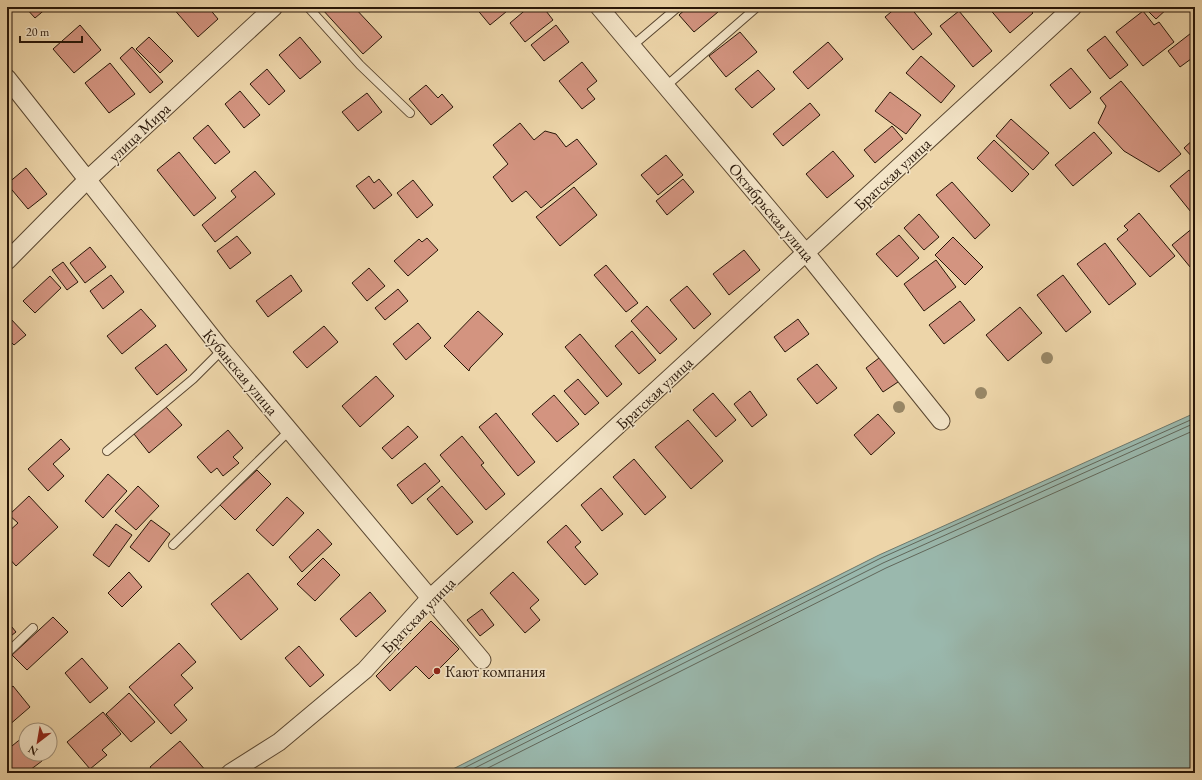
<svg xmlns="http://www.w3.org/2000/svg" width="1202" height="780" font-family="'EB Garamond',serif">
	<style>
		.water { fill: #9ab8ad; stroke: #6c776b }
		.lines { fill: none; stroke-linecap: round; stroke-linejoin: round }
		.shore { stroke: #61675a; stroke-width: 1 }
		.building { fill: #d39480; stroke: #281608 }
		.service-casing { stroke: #594630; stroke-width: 10 }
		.minor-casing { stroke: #594630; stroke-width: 19 }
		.service { stroke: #f3e4c7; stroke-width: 8 }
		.minor { stroke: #f3e4c7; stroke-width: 17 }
		.tree { fill: #988766 }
		.poi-dot { fill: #8f2418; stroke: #f3e4c7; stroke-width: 1.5 }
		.labels { text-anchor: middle; stroke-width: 3.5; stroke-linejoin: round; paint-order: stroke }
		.street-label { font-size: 16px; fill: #281608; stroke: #f3e4c7 }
		.poi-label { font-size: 16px; fill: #281608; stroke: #f3e4c7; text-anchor: start }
	</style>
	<rect width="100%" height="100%" fill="#edd5a9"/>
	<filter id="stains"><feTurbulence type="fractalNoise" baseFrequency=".005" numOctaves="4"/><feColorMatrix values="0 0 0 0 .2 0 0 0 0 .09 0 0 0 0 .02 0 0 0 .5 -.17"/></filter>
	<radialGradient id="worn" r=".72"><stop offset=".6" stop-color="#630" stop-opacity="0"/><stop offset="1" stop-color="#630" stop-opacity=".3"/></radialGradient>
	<path class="water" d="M 1195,413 L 1195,773 L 445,773 L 879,555 Z"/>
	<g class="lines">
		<g class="shore">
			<path d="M 454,773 L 881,558 L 1195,418"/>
			<path d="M 465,773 L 883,563 L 1195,423"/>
			<path d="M 478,773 L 886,568 L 1195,430"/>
		</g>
	</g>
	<g class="building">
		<path d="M 25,7 L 48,7 L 35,18 Z"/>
		<path d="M 172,7 L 208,7 L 218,19 L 198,37 Z"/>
		<path d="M 324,7 L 354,7 L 382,37 L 363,54 L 322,9 Z"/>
		<path d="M 475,7 L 512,7 L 490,25 Z"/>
		<path d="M 529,7 L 543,7 L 553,20 L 525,42 L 510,23 Z"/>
		<path d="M 688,7 L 714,7 L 718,12 L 694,32 L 679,15 Z"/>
		<path d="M 897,7 L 910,7 L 932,34 L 913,50 L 885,17 Z"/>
		<path d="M 988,7 L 1027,7 L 1033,13 L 1010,33 Z"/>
		<path d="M 1144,7 L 1169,7 L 1156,19 Z"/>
		<path d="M 959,11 L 992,51 L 973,67 L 940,26 Z"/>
		<path d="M 1143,11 L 1154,25 L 1159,22 L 1174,42 L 1143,66 L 1116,32 Z"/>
		<path d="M 80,25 L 101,50 L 74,73 L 53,49 Z"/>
		<path d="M 556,25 L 569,42 L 544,61 L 531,45 Z"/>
		<path d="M 1195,30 L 1195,56 L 1180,67 L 1168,51 Z"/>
		<path d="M 740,32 L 757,52 L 726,77 L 709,56 Z"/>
		<path d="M 1105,36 L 1128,65 L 1110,79 L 1087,50 Z"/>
		<path d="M 149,37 L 173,61 L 160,73 L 136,49 Z"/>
		<path d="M 300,37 L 321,62 L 300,79 L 279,55 Z"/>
		<path d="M 828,42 L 843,59 L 808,89 L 793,72 Z"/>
		<path d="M 132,47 L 163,82 L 150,93 L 120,58 Z"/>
		<path d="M 921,56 L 955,86 L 941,103 L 906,73 Z"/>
		<path d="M 582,62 L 597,81 L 587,89 L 595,99 L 582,109 L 559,81 Z"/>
		<path d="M 110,63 L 135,94 L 109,113 L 85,83 Z"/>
		<path d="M 1071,68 L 1091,92 L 1070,109 L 1050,85 Z"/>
		<path d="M 267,69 L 285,91 L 269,105 L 250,84 Z"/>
		<path d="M 758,70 L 775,89 L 752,108 L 735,89 Z"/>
		<path d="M 1121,81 L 1181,154 L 1159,172 L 1124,151 L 1098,123 L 1106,106 L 1100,98 Z"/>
		<path d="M 426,85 L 438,98 L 442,94 L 453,107 L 431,125 L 409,99 Z"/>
		<path d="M 240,91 L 260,115 L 244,128 L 225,104 Z"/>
		<path d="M 890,92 L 921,115 L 906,134 L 875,111 Z"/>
		<path d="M 367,93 L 382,112 L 358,131 L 342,112 Z"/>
		<path d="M 810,103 L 820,115 L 783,146 L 773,134 Z"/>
		<path d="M 1011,119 L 1049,153 L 1033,170 L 996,136 Z"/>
		<path d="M 520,123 L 534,140 L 545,131 L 556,134 L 566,147 L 577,139 L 597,164 L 541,208 L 526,191 L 512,202 L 493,177 L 508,164 L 493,145 Z"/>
		<path d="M 208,125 L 230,152 L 215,164 L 193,138 Z"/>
		<path d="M 892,126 L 903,139 L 875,163 L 864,150 Z"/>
		<path d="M 1094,132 L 1112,153 L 1073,186 L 1055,165 Z"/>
		<path d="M 1195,138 L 1195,158 L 1194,159 L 1184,148 Z"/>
		<path d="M 994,140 L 1029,174 L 1012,192 L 977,158 Z"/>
		<path d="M 833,151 L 854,176 L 827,198 L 806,174 Z"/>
		<path d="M 179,152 L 216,198 L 194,216 L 157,170 Z"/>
		<path d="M 666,155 L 683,175 L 658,195 L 641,175 Z"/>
		<path d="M 26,168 L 47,194 L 28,209 L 7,184 Z"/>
		<path d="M 1189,170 L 1195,177 L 1195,217 L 1170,186 Z"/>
		<path d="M 255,171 L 275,194 L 215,242 L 202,225 L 236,197 L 231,191 Z"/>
		<path d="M 369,176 L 374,183 L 379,179 L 392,195 L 374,209 L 356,186 Z"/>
		<path d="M 683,179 L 694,192 L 667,215 L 656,201 Z"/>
		<path d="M 413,180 L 433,205 L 417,218 L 397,193 Z"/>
		<path d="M 952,182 L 990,225 L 975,239 L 936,195 Z"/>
		<path d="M 574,187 L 597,215 L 560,246 L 536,217 Z"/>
		<path d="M 1139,213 L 1175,256 L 1150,277 L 1117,239 L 1128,230 L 1124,226 Z"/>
		<path d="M 919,214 L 939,237 L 924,250 L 904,228 Z"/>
		<path d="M 1194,227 L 1195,228 L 1195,273 L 1172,245 Z"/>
		<path d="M 899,235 L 919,258 L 897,277 L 876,254 Z"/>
		<path d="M 237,236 L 251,253 L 230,269 L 217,251 Z"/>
		<path d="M 953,237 L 983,267 L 965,285 L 935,255 Z"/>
		<path d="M 427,238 L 438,250 L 408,276 L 394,261 L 419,239 L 422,242 Z"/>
		<path d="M 1105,243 L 1136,284 L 1109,305 L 1077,264 Z"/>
		<path d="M 90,247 L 106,267 L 85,283 L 70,263 Z"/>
		<path d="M 744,250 L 760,270 L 729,295 L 713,274 Z"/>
		<path d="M 936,260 L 956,287 L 924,311 L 904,284 Z"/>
		<path d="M 63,262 L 78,282 L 67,290 L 52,270 Z"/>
		<path d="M 606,265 L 638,303 L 626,312 L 594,275 Z"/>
		<path d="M 369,268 L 385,286 L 367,301 L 352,283 Z"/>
		<path d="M 111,275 L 124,292 L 103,309 L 90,291 Z"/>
		<path d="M 291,275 L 302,291 L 268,317 L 256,301 Z"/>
		<path d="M 1063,275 L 1091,312 L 1066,332 L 1037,295 Z"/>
		<path d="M 50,276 L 61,288 L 35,313 L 23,301 Z"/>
		<path d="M 687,286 L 711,314 L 694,329 L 670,300 Z"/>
		<path d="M 398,289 L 408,301 L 385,320 L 375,308 Z"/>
		<path d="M 960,301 L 975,320 L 944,344 L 929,325 Z"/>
		<path d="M 647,306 L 677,339 L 660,354 L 631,321 Z"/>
		<path d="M 1020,307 L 1042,333 L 1008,361 L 986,335 Z"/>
		<path d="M 141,309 L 156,326 L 122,354 L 107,336 Z"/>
		<path d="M 478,311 L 503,334 L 470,368 L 469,371 L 444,346 Z"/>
		<path d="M 9,317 L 26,335 L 14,345 L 7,338 L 7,319 Z"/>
		<path d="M 798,319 L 809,334 L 785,352 L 774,337 Z"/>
		<path d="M 418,323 L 431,338 L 406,360 L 393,344 Z"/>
		<path d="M 324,326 L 338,342 L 307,368 L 293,352 Z"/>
		<path d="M 632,331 L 656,360 L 639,374 L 615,346 Z"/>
		<path d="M 580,334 L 622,384 L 607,397 L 565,347 Z"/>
		<path d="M 166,344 L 187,370 L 157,395 L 135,368 Z"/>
		<path d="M 883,355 L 901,380 L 883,392 L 866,368 Z"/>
		<path d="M 817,364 L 837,388 L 817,404 L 797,379 Z"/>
		<path d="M 376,376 L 394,396 L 360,427 L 342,406 Z"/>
		<path d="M 578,379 L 599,403 L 585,415 L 564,391 Z"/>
		<path d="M 750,391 L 767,415 L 752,427 L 734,404 Z"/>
		<path d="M 713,393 L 736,420 L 716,437 L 693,410 Z"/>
		<path d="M 554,395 L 579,424 L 557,442 L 532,414 Z"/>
		<path d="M 166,407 L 182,425 L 149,453 L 134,434 Z"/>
		<path d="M 496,413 L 535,462 L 518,476 L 479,427 Z"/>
		<path d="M 878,414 L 895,433 L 871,455 L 854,435 Z"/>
		<path d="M 688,420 L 723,461 L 691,489 L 655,447 Z"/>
		<path d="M 408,426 L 418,437 L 392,459 L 382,448 Z"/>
		<path d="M 228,430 L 243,448 L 233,457 L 239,463 L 223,476 L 217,468 L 211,473 L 197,457 Z"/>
		<path d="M 462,436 L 484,463 L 481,465 L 505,494 L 486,510 L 440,455 Z"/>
		<path d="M 61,439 L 70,449 L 53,464 L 64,476 L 48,491 L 28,469 Z"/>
		<path d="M 634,459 L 666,497 L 645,515 L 613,477 Z"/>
		<path d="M 425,463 L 440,481 L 412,504 L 397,485 Z"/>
		<path d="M 257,470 L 271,484 L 235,520 L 220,505 Z"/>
		<path d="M 108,474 L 127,491 L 103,518 L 85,501 Z"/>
		<path d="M 138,486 L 159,506 L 136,530 L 115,511 Z"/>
		<path d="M 442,486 L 473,522 L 457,535 L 427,499 Z"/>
		<path d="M 601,488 L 623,514 L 602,531 L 581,505 Z"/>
		<path d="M 29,496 L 58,527 L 16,566 L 7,556 L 7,533 L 18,523 L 9,515 Z"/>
		<path d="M 287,497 L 304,513 L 273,546 L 256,530 Z"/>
		<path d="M 151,520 L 170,534 L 149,562 L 130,547 Z"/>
		<path d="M 116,524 L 132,535 L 109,567 L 93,555 Z"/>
		<path d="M 566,525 L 581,542 L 575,547 L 598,574 L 585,585 L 547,542 Z"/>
		<path d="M 318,529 L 332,544 L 302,572 L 289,557 Z"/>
		<path d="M 323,558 L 340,575 L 315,601 L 297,584 Z"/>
		<path d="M 129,572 L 142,587 L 122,607 L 108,593 Z"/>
		<path d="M 513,572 L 539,600 L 530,608 L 540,620 L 525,633 L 490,593 Z"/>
		<path d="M 248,573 L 278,609 L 241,640 L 211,604 Z"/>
		<path d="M 370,592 L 386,611 L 356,637 L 340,619 Z"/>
		<path d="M 482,609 L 494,625 L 480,636 L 467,620 Z"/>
		<path d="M 53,617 L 68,632 L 27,670 L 12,655 Z"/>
		<path d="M 7,621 L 16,632 L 7,639 Z"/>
		<path d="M 431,621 L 459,649 L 429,679 L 416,666 L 390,691 L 376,676 Z"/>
		<path d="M 179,643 L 196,662 L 181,675 L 193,688 L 174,705 L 187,720 L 171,734 L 129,687 Z"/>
		<path d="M 299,646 L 324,675 L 310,687 L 285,658 Z"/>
		<path d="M 82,658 L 108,688 L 90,703 L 65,673 Z"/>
		<path d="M 13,686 L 30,707 L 8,726 L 7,691 Z"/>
		<path d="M 129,693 L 155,722 L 131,742 L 106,714 Z"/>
		<path d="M 103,712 L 121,734 L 102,750 L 107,755 L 90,769 L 67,742 Z"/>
		<path d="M 23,737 L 26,741 L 26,754 L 36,754 L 42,761 L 26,773 L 7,773 L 7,750 Z"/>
		<path d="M 180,741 L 207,772 L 206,773 L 155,773 L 150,767 Z"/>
	</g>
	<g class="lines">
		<defs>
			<g id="service">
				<path d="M 308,7 L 360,65 L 410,113"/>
				<path d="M 631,47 L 678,7"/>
				<path d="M 665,87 L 757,7"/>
				<path d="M 107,451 L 193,379 L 222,350"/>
				<path d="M 173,545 L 290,430"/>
				<path d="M 7,653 L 33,628"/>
			</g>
			<g id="minor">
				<path d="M 599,7 L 806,253 L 941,421"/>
				<path d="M 7,78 L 222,350 L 482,660"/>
				<path d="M 7,261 L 88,179 L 274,7"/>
				<path d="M 230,773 L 279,742 L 365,670 L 429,599 L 1073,7"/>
			</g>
		</defs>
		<use href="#service" class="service-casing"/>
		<use href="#minor" class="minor-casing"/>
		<use href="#service" class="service"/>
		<use href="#minor" class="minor"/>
	</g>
	<g class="tree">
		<circle cx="1047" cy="358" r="6"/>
		<circle cx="981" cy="393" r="6"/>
		<circle cx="899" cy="407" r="6"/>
	</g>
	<circle class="poi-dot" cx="437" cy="671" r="4"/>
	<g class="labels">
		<g class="street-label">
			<text transform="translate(139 132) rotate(-43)" y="6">улица Мира</text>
			<text transform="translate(892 174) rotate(-43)" y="6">Братская улица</text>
			<text transform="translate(772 212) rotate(50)" y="6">Октябрьская улица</text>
			<text transform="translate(241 372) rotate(50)" y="6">Кубанская улица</text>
			<text transform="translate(654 393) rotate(-43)" y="6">Братская улица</text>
			<text transform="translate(418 615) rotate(-46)" y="6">Братская улица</text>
		</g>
		<g class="poi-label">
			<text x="445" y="677">Кают компания</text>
		</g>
	</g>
	<rect width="1202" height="780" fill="none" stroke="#edd5a9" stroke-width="24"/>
	<rect x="8" y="8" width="1186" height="764" fill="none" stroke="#281608" stroke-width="2"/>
	<rect x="12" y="12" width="1178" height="756" fill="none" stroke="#281608"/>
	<g transform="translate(38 742) rotate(211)"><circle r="19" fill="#f3e4c7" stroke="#a2927b"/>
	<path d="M0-3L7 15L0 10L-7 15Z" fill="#8f2418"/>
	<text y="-6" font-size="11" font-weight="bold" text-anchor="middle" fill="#281608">N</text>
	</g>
	<path d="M20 36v6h62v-6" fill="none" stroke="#281608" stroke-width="2"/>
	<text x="26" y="36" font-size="12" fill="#281608" stroke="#f3e4c7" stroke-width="3" paint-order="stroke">20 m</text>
	<rect width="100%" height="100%" filter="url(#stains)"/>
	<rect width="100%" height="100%" fill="url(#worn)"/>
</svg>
